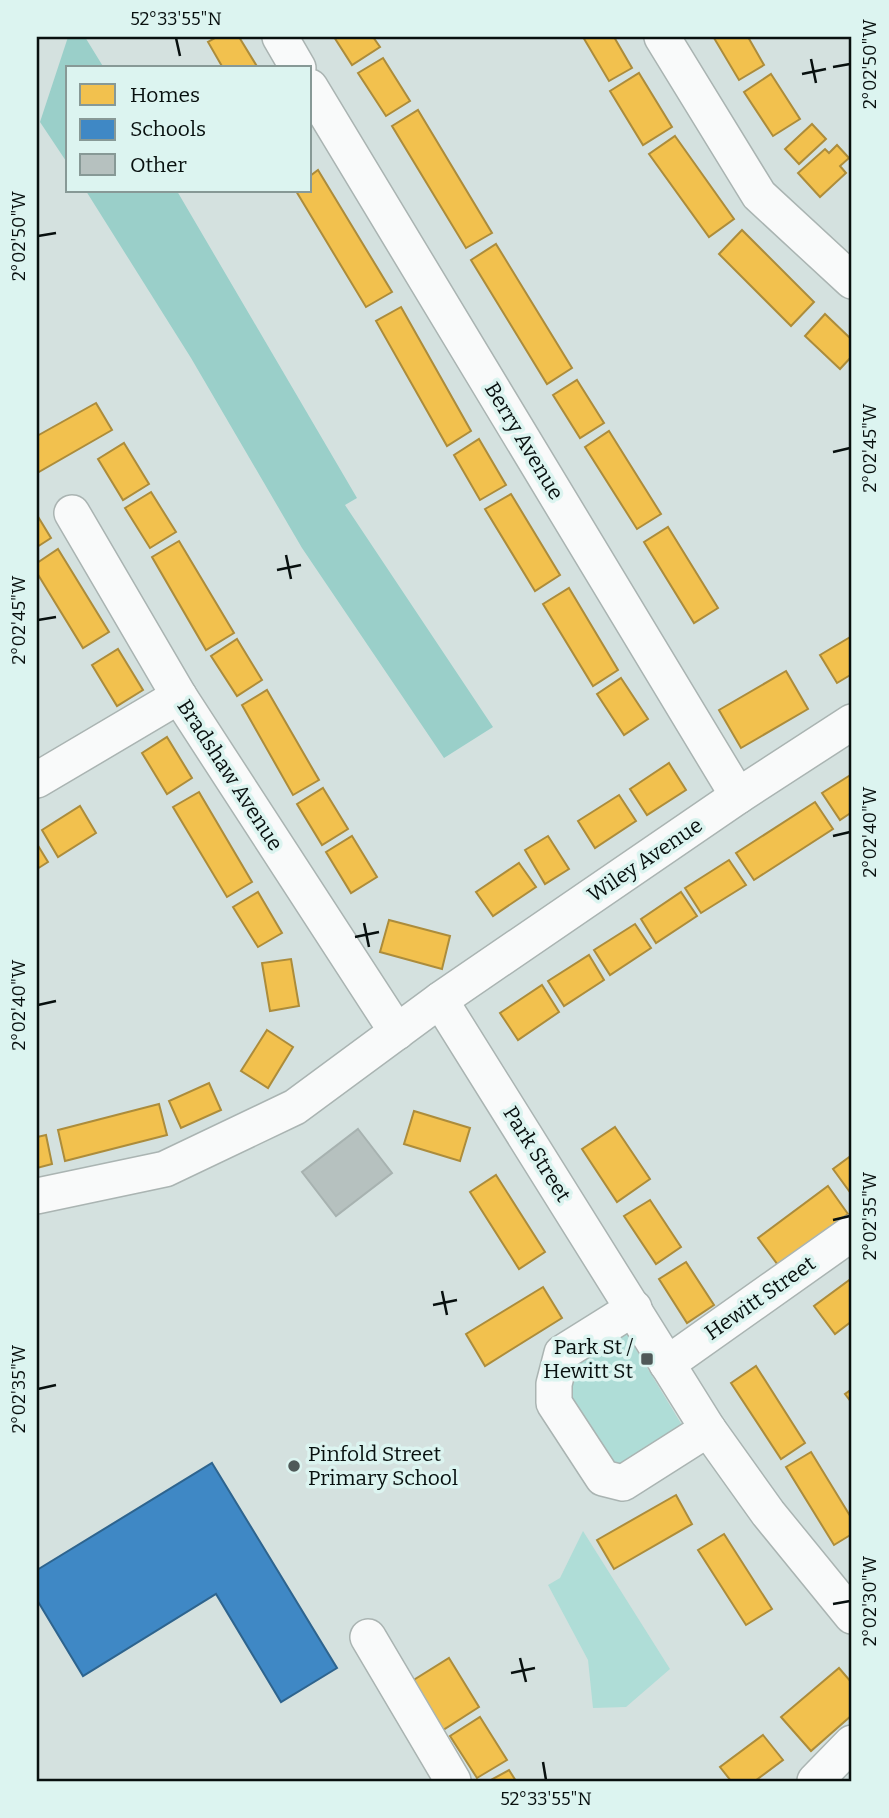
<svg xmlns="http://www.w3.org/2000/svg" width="889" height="1818" font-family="Bitter,serif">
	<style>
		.green { fill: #afddd7 }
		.forest { fill: #9acfc9 }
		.homes { fill: #f2c14e; stroke: #ac8c3b; stroke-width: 2 }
		.schools { fill: #3f88c5; stroke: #2e648e; stroke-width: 2 }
		.building { fill: #b6c1bf; stroke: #a7b2b0; stroke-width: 2 }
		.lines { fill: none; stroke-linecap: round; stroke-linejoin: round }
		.minor-casing { stroke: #aab4b2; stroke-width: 38 }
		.minor { stroke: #f9fafa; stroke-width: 35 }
		.ticks { fill: none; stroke: #08100f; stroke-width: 2.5 }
		.poi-dot { fill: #4f5958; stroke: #dcf4f0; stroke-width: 2.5 }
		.labels { text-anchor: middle; stroke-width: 7; stroke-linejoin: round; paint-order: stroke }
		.street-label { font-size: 21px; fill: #08100f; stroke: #dcf4f0 }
		.poi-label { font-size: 21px; fill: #08100f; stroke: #dcf4f0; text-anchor: end }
		.neatline { fill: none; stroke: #08100f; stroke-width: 2.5 }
		.ticks-label { font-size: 18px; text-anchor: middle; fill: #08100f }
	</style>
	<rect width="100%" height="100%" fill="#d4e1df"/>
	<g class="green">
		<path d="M 623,1328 L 685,1430 L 620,1472 L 565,1393 C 573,1354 591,1350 623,1328 Z"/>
		<path d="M 583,1531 L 670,1669 L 626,1707 L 593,1708 L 588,1660 L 548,1585 L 560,1578 Z"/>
	</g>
	<g class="forest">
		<path d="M 68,37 L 85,37 L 104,68 L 68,68 L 68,164 L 40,122 Z"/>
		<path d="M 86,191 L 177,191 L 357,498 L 345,505 L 493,727 L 444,758 L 302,548 L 191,358 Z"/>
	</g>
	<g class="homes">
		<path d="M 217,37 L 239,37 L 258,68 L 223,68 L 208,42 Z"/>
		<path d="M 334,37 L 373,37 L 380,47 L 352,65 Z"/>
		<path d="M 583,37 L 614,37 L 632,68 L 609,81 Z"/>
		<path d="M 748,37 L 764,65 L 739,80 L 714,38 Z"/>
		<path d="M 383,58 L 410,101 L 386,116 L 358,73 Z"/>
		<path d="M 639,73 L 672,127 L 643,145 L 610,91 Z"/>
		<path d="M 771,74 L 800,119 L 773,136 L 744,92 Z"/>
		<path d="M 418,110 L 492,233 L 466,248 L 392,126 Z"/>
		<path d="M 812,124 L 826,139 L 799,164 L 785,149 Z"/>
		<path d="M 675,136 L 734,219 L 709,237 L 649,154 Z"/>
		<path d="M 837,145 L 849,158 L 840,166 L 846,173 L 820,197 L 798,173 L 825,149 L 829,153 Z"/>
		<path d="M 318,170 L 392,292 L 366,307 L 296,191 L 310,191 L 310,176 Z"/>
		<path d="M 742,230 L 814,302 L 791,326 L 719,254 Z"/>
		<path d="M 496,244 L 572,368 L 547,384 L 471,260 Z"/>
		<path d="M 401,307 L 471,431 L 447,446 L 376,321 Z"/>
		<path d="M 825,314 L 852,340 L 852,356 L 840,369 L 805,336 Z"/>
		<path d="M 577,380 L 604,423 L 580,438 L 553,395 Z"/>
		<path d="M 96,403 L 112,430 L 37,473 L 37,436 Z"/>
		<path d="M 609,431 L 661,514 L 637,529 L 585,447 Z"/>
		<path d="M 479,439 L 506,485 L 480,500 L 454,455 Z"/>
		<path d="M 124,443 L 149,484 L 123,500 L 98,459 Z"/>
		<path d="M 151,492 L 176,532 L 150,548 L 125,508 Z"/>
		<path d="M 511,494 L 560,575 L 535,591 L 485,509 Z"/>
		<path d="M 37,515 L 51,538 L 37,547 Z"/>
		<path d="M 668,527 L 718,608 L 694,623 L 644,542 Z"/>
		<path d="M 179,541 L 234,633 L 206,650 L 152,557 Z"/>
		<path d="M 58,549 L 109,632 L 83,648 L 37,573 L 37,563 Z"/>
		<path d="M 569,588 L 618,670 L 593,686 L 543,604 Z"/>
		<path d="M 852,636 L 852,674 L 837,683 L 820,655 Z"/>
		<path d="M 237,639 L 262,680 L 237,696 L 211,656 Z"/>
		<path d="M 118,649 L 143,690 L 117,706 L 92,665 Z"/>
		<path d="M 786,671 L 808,709 L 741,748 L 719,710 Z"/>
		<path d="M 621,678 L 648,719 L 624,735 L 597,694 Z"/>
		<path d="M 267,690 L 319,780 L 293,795 L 242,705 Z"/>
		<path d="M 167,737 L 192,778 L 167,794 L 142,753 Z"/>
		<path d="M 669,763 L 686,790 L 647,815 L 630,789 Z"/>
		<path d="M 852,774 L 852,812 L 840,820 L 822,793 Z"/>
		<path d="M 323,788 L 348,829 L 322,845 L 297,804 Z"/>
		<path d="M 199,792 L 252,882 L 227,897 L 173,807 Z"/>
		<path d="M 619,795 L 636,821 L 595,848 L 578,821 Z"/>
		<path d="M 815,802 L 833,829 L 754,880 L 736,853 Z"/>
		<path d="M 80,806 L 96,833 L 58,857 L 42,830 Z"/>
		<path d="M 352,836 L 377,877 L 351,893 L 326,852 Z"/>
		<path d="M 548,836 L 569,869 L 545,884 L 525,850 Z"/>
		<path d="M 37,844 L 48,862 L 37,869 Z"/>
		<path d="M 729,860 L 746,885 L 701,913 L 685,888 Z"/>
		<path d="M 519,863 L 536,887 L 493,916 L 476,892 Z"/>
		<path d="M 258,892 L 282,933 L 258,947 L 233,907 Z"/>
		<path d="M 681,892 L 697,916 L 656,943 L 641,919 Z"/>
		<path d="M 389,920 L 450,936 L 442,969 L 380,952 Z"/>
		<path d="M 635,924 L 651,948 L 610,975 L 594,950 Z"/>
		<path d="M 589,955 L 604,980 L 564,1006 L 548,981 Z"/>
		<path d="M 291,959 L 299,1006 L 270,1011 L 262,963 Z"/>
		<path d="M 542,985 L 559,1012 L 518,1040 L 500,1013 Z"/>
		<path d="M 267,1030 L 293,1047 L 268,1088 L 241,1071 Z"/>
		<path d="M 209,1083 L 221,1110 L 181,1128 L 169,1101 Z"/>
		<path d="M 159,1104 L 167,1135 L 65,1161 L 58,1130 Z"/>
		<path d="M 414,1111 L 470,1128 L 460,1161 L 404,1144 Z"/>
		<path d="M 615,1127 L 650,1179 L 617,1202 L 582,1149 Z"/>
		<path d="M 46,1135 L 52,1164 L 37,1168 L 37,1137 Z"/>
		<path d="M 852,1155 L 852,1195 L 833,1169 Z"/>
		<path d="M 496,1175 L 545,1252 L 519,1269 L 470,1192 Z"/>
		<path d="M 828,1186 L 848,1214 L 778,1265 L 758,1238 Z"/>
		<path d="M 650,1200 L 681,1247 L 656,1264 L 624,1216 Z"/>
		<path d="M 686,1262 L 714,1305 L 687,1323 L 659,1279 Z"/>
		<path d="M 852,1278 L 852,1321 L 835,1334 L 814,1306 Z"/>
		<path d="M 543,1287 L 562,1318 L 485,1366 L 466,1334 Z"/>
		<path d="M 756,1366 L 805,1443 L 781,1459 L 731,1383 Z"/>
		<path d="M 852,1389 L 852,1403 L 845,1394 Z"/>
		<path d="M 811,1452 L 852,1519 L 852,1534 L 834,1545 L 786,1467 Z"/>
		<path d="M 676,1495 L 692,1524 L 614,1569 L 597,1540 Z"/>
		<path d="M 724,1534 L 772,1609 L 746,1625 L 698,1550 Z"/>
		<path d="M 449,1658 L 479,1707 L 443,1730 L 412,1681 Z"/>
		<path d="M 839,1668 L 852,1683 L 852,1715 L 811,1751 L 781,1717 Z"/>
		<path d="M 480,1717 L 507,1760 L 477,1778 L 450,1736 Z"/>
		<path d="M 763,1735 L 783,1760 L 755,1781 L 731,1781 L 720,1767 Z"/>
		<path d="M 509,1770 L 516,1781 L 489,1781 Z"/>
	</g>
	<path class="schools" d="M 212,1463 L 337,1668 L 281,1702 L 216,1594 L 83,1676 L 37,1600 L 37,1570 Z"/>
	<path class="building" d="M 358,1129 L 392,1173 L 336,1216 L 302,1172 Z"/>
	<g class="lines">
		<defs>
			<g id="minor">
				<path d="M 280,37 L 298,68"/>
				<path d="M 662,37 L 759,195 L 852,281"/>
				<path d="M 310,87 L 738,796"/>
				<path d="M 72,513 L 179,696 L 397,1032"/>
				<path d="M 37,780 L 179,696"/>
				<path d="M 440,1000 L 708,1429 L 768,1513 L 852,1616"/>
				<path d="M 37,1196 L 165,1169 L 295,1107 L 440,1000 L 738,796 L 852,722"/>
				<path d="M 634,1308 L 562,1353 L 554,1384 L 554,1403 L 603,1478 L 623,1483 L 708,1429"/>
				<path d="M 667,1364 L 852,1233"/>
				<path d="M 368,1637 L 453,1781"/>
				<path d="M 815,1781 L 852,1743"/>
			</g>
		</defs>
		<use href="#minor" class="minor-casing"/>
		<use href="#minor" class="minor"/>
	</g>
	<path class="ticks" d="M 176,38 L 180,56M 811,59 L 816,83M 833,67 L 850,64M 802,74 L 826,69M 38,236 L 56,233M 833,452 L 850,448M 286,555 L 291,579M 277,570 L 301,565M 38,620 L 56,617M 833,836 L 850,832M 364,923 L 369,947M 355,937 L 379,932M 38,1005 L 56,1001M 833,1220 L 850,1216M 442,1291 L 447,1315M 433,1305 L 457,1300M 38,1389 L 56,1385M 833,1604 L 850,1601M 520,1658 L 526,1682M 511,1673 L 535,1668M 543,1762 L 546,1780"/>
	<g class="poi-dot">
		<rect x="640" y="1352" width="14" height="14" rx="3.5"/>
		<circle cx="294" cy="1466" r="7"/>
	</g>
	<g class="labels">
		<g class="street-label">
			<text transform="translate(524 441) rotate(59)" y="7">Berry Avenue</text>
			<text transform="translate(230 775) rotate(57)" y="7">Bradshaw Avenue</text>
			<text transform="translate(645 860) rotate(-34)" y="7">Wiley Avenue</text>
			<text transform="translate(537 1154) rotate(58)" y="7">Park Street</text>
			<text transform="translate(760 1298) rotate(-35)" y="7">Hewitt Street</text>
		</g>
		<g class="poi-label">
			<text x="633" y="1354">Park St /<tspan x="633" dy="24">Hewitt St</tspan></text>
			<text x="308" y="1461" text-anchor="start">Pinfold Street<tspan x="308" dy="24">Primary School</tspan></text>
		</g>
	</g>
	<rect width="889" height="1818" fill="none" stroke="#dcf4f0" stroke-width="77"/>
	<rect x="66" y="66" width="245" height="126" fill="#dcf4f0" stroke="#879996" stroke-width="2"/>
	<rect x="80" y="84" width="35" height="21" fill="#f2c14e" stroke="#879996" stroke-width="2"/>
	<text x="130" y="102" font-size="21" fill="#08100f">Homes</text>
	<rect x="80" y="119" width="35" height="21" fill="#3f88c5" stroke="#879996" stroke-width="2"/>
	<text x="130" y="136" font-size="21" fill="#08100f">Schools</text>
	<rect x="80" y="154" width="35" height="21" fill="#b6c1bf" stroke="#879996" stroke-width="2"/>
	<text x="130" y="172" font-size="21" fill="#08100f">Other</text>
	<rect x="38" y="38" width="812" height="1742" class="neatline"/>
	<g class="ticks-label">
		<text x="176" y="25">52°33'55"N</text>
		<text transform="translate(870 64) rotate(-90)" y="6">2°02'50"W</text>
		<text transform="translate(19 236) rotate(-90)" y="6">2°02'50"W</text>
		<text transform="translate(870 448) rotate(-90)" y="6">2°02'45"W</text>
		<text transform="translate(19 620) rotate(-90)" y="6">2°02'45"W</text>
		<text transform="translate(870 832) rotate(-90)" y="6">2°02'40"W</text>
		<text transform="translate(19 1005) rotate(-90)" y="6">2°02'40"W</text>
		<text transform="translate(870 1216) rotate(-90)" y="6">2°02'35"W</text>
		<text transform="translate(19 1389) rotate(-90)" y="6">2°02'35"W</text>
		<text transform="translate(870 1601) rotate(-90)" y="6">2°02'30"W</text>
		<text x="546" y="1805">52°33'55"N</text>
	</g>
</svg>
